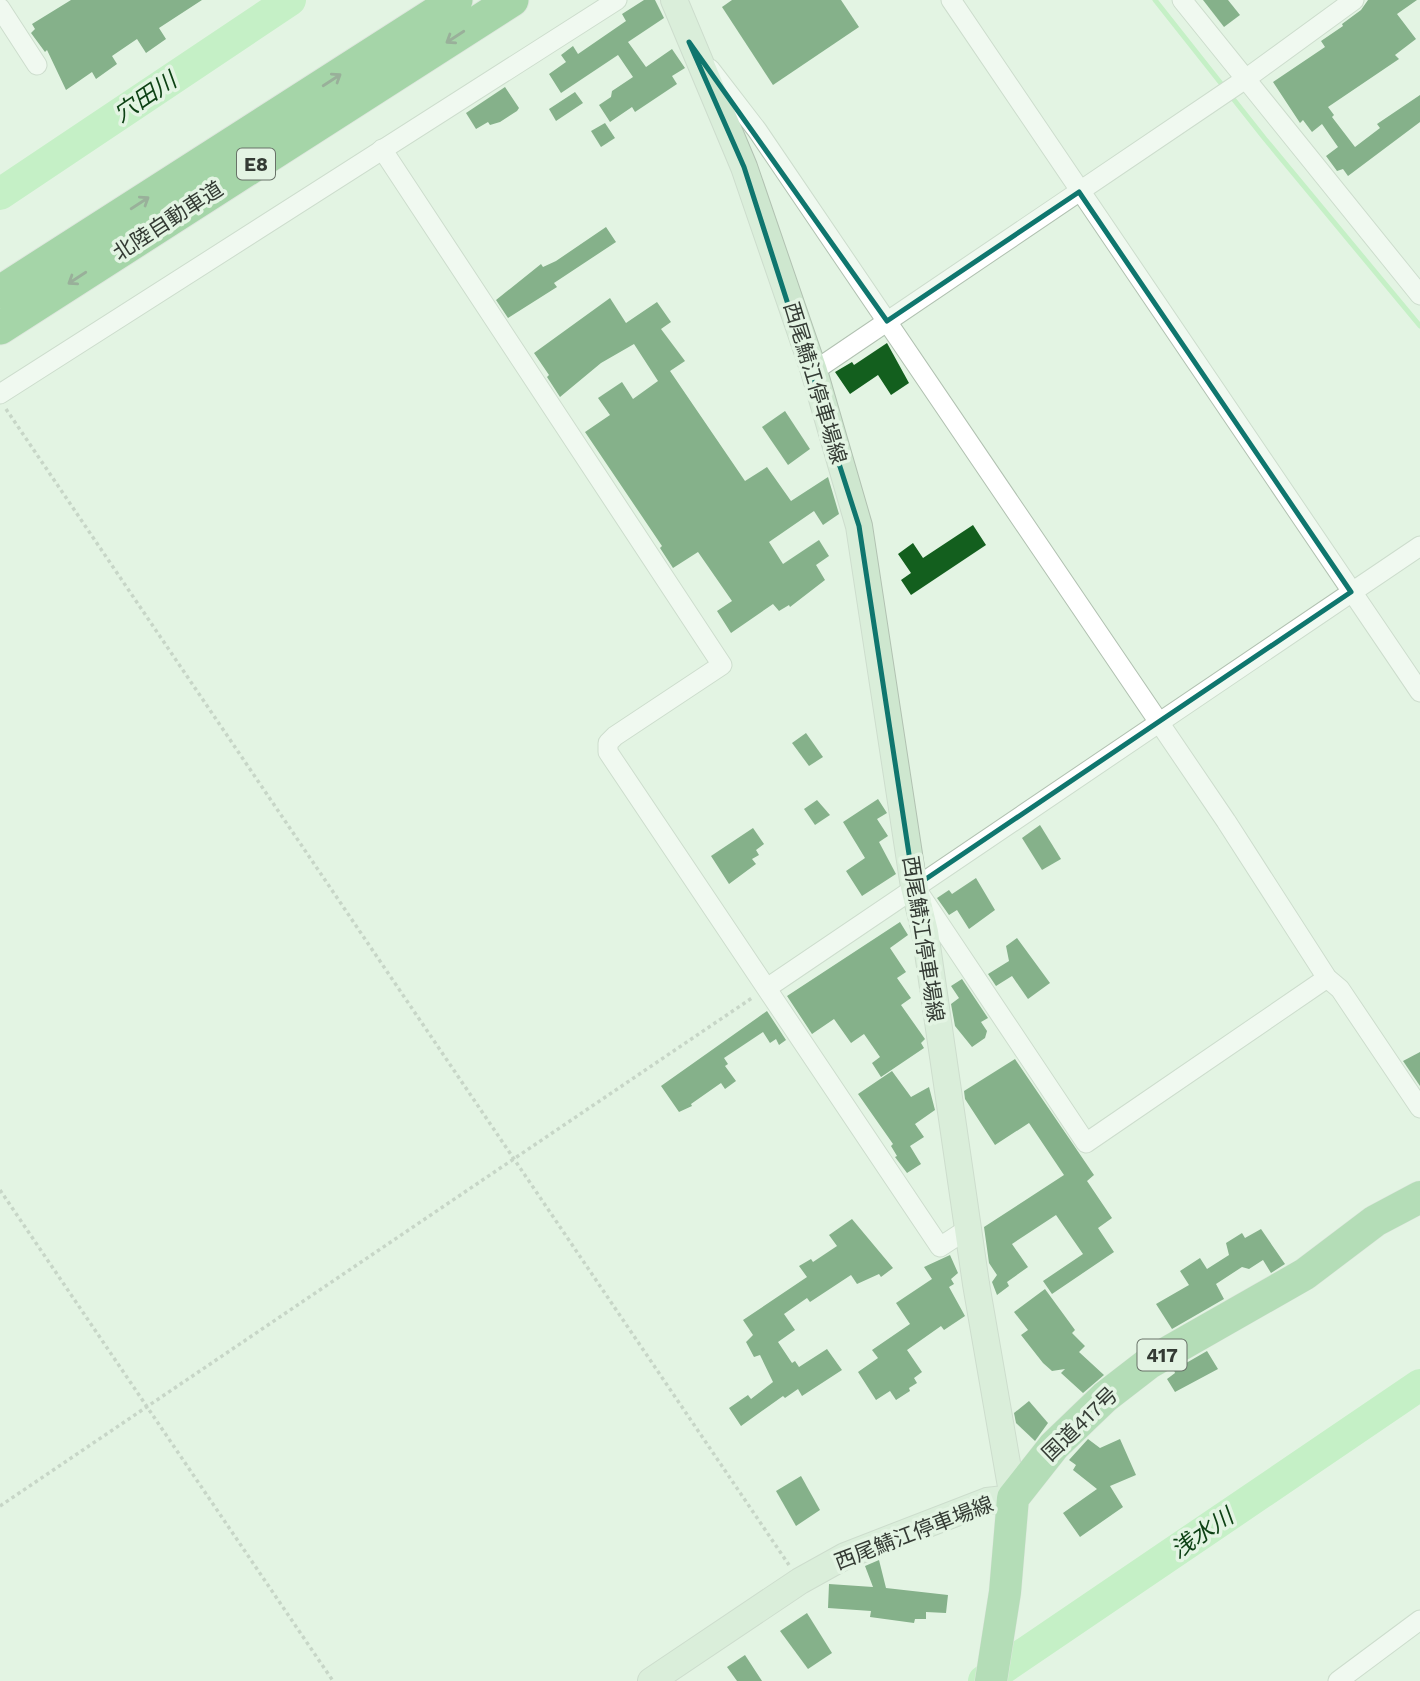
<svg xmlns="http://www.w3.org/2000/svg" width="1420" height="1681" font-family="'Work Sans','Noto Sans JP',sans-serif">
	<style>
		.lines { fill: none; stroke-linecap: round; stroke-linejoin: round }
		.stream { stroke: #a1eaa3; stroke-width: 5 }
		.river { stroke: #a1eaa3; stroke-width: 32 }
		.building { fill: #135f1e }
		.minor-casing { stroke: #b1c1b1; stroke-width: 21 }
		.secondary-casing { stroke: #b1c1b1; stroke-width: 28 }
		.trunk-casing { stroke: #d6d8d6; stroke-width: 33 }
		.motorway-casing { stroke: #d6d8d6; stroke-width: 35 }
		.path { stroke: #a5b2a5; stroke-width: 3.5; stroke-dasharray: 3.5 3.5; stroke-linecap: butt }
		.minor { stroke: #fff; stroke-width: 19 }
		.secondary { stroke: #cee7cf; stroke-width: 26 }
		.trunk { stroke: #7bc080; stroke-width: 32 }
		.motorway { stroke: #5ab060; stroke-width: 33 }
		.oneway { stroke: #3f5e41 }
		.marked { fill: none; stroke: #0f766e; stroke-width: 5; stroke-linejoin: round }
		.labels { text-anchor: middle; stroke-width: 7; stroke-linejoin: round; paint-order: stroke }
		.shield { fill: #e3f4e3; stroke: #687268; stroke-width: 2 }
		.shield-label { font-size: 19px; font-weight: bold; fill: #343b34 }
		.street-label { font-size: 21px; fill: #343b34; stroke: #e3f4e3 }
		.water-label { font-size: 23px; font-style: italic; fill: #0d4114; stroke: #e3f4e3 }
	</style>
	<rect width="100%" height="100%" fill="#e3f4e3"/>
	<g class="lines">
		<path class="stream" d="M 1155,0 L 1265,139 L 1420,326"/>
		<g class="river">
			<path d="M 0,194 L 290,0"/>
			<path d="M 984,1681 L 1420,1385"/>
		</g>
	</g>
	<g class="building">
		<path d="M 71,0 L 202,0 L 159,28 L 166,39 L 146,53 L 137,39 L 112,56 L 117,64 L 96,79 L 92,72 L 66,90 L 47,50 L 45,52 L 31,33 L 35,29 L 32,24 Z"/>
		<path d="M 644,0 L 655,0 L 664,18 L 628,42 L 646,67 L 672,49 L 685,68 L 672,76 L 677,84 L 635,112 L 632,107 L 610,122 L 599,105 L 611,97 L 612,91 L 633,77 L 618,55 L 561,93 L 549,74 L 566,62 L 561,55 L 573,46 L 578,54 L 626,21 L 622,14 Z"/>
		<path d="M 732,0 L 841,0 L 859,27 L 773,85 L 722,7 Z"/>
		<path d="M 1203,0 L 1228,0 L 1240,15 L 1224,27 Z"/>
		<path d="M 1368,0 L 1417,0 L 1397,14 L 1416,39 L 1395,55 L 1399,59 L 1328,107 L 1334,115 L 1332,117 L 1355,147 L 1380,128 L 1377,124 L 1420,95 L 1420,122 L 1348,176 L 1343,169 L 1337,171 L 1326,156 L 1338,147 L 1322,124 L 1312,132 L 1303,120 L 1300,123 L 1273,82 L 1325,47 L 1321,41 L 1343,26 L 1342,24 L 1361,10 Z"/>
		<path d="M 505,87 L 519,108 L 517,111 L 500,122 L 490,125 L 488,122 L 476,129 L 466,113 Z"/>
		<path d="M 575,92 L 583,103 L 556,121 L 549,109 Z"/>
		<path d="M 605,123 L 615,138 L 601,147 L 591,131 Z"/>
		<path d="M 606,227 L 616,242 L 554,283 L 557,287 L 508,318 L 496,300 L 541,264 L 543,267 L 556,261 Z"/>
		<path d="M 610,298 L 626,323 L 657,302 L 671,322 L 661,329 L 685,361 L 670,371 L 745,481 L 767,467 L 791,501 L 828,477 L 839,514 L 823,525 L 814,511 L 769,542 L 783,564 L 819,540 L 829,556 L 816,565 L 825,580 L 790,607 L 789,605 L 779,611 L 773,604 L 731,633 L 717,611 L 732,601 L 698,552 L 673,568 L 660,548 L 662,546 L 585,432 L 610,415 L 598,398 L 622,382 L 633,399 L 658,381 L 634,344 L 601,363 L 560,397 L 547,377 L 549,375 L 534,353 Z"/>
		<path d="M 887,343 L 909,383 L 891,395 L 878,375 L 850,394 L 835,372 L 852,362 L 854,365 Z"/>
		<path d="M 785,411 L 810,449 L 788,465 L 762,427 Z"/>
		<path d="M 973,525 L 986,545 L 911,595 L 901,580 L 911,573 L 898,554 L 913,543 L 923,558 Z"/>
		<path d="M 806,733 L 823,757 L 809,766 L 792,743 Z"/>
		<path d="M 878,799 L 887,813 L 877,819 L 888,836 L 879,842 L 896,874 L 862,896 L 846,871 L 865,858 L 843,822 Z"/>
		<path d="M 817,800 L 830,815 L 815,825 L 804,809 Z"/>
		<path d="M 1040,825 L 1061,859 L 1042,870 L 1022,838 Z"/>
		<path d="M 753,828 L 764,844 L 756,850 L 759,855 L 752,859 L 756,864 L 729,884 L 711,856 Z"/>
		<path d="M 976,878 L 995,910 L 969,929 L 957,910 L 949,915 L 937,898 L 949,890 L 952,894 Z"/>
		<path d="M 900,922 L 908,935 L 890,948 L 906,972 L 897,978 L 911,998 L 901,1005 L 925,1039 L 921,1043 L 924,1048 L 881,1077 L 872,1063 L 880,1057 L 864,1034 L 851,1043 L 834,1019 L 812,1034 L 787,996 Z"/>
		<path d="M 1017,938 L 1050,983 L 1028,999 L 1012,976 L 996,986 L 988,974 L 1009,961 L 1006,946 Z"/>
		<path d="M 962,979 L 988,1018 L 981,1022 L 987,1031 L 985,1038 L 972,1047 L 955,1026 L 951,1004 L 959,998 L 951,986 Z"/>
		<path d="M 767,1011 L 786,1040 L 779,1045 L 776,1039 L 770,1043 L 763,1032 L 724,1058 L 728,1064 L 725,1066 L 736,1081 L 725,1089 L 721,1083 L 691,1104 L 692,1106 L 679,1112 L 661,1086 Z"/>
		<path d="M 1420,1052 L 1420,1086 L 1403,1061 Z"/>
		<path d="M 1015,1059 L 1094,1175 L 1087,1181 L 1112,1218 L 1098,1228 L 1114,1252 L 1052,1294 L 1043,1281 L 1083,1254 L 1056,1215 L 1012,1244 L 1028,1267 L 1007,1282 L 1009,1286 L 997,1295 L 992,1282 L 997,1275 L 989,1263 L 984,1227 L 1064,1175 L 1029,1123 L 995,1145 L 965,1099 L 964,1091 Z"/>
		<path d="M 892,1071 L 911,1097 L 929,1087 L 935,1110 L 915,1124 L 924,1137 L 910,1146 L 921,1164 L 907,1173 L 895,1157 L 897,1156 L 891,1146 L 893,1144 L 858,1094 Z"/>
		<path d="M 852,1219 L 893,1268 L 881,1277 L 879,1274 L 857,1284 L 851,1275 L 810,1302 L 807,1298 L 784,1314 L 795,1330 L 778,1342 L 792,1363 L 795,1361 L 799,1367 L 827,1349 L 842,1370 L 802,1396 L 798,1389 L 785,1398 L 783,1396 L 741,1426 L 729,1408 L 748,1395 L 751,1399 L 773,1382 L 760,1355 L 754,1357 L 746,1342 L 753,1335 L 743,1320 L 807,1277 L 799,1266 L 811,1259 L 813,1262 L 837,1246 L 829,1235 Z"/>
		<path d="M 1261,1229 L 1285,1264 L 1271,1273 L 1263,1260 L 1249,1269 L 1242,1267 L 1216,1284 L 1224,1299 L 1172,1329 L 1156,1304 L 1189,1285 L 1180,1271 L 1200,1258 L 1207,1269 L 1229,1255 L 1226,1243 L 1242,1233 L 1245,1238 Z"/>
		<path d="M 950,1255 L 958,1273 L 951,1279 L 954,1284 L 949,1287 L 965,1316 L 944,1330 L 941,1326 L 907,1350 L 922,1372 L 914,1378 L 917,1383 L 909,1388 L 910,1391 L 896,1400 L 890,1391 L 876,1400 L 858,1372 L 878,1358 L 872,1350 L 910,1324 L 896,1303 L 932,1279 L 924,1267 Z"/>
		<path d="M 1045,1289 L 1075,1330 L 1072,1333 L 1085,1346 L 1079,1352 L 1104,1375 L 1083,1393 L 1061,1373 L 1065,1369 L 1052,1371 L 1043,1363 L 1021,1335 L 1028,1330 L 1014,1312 Z"/>
		<path d="M 1207,1351 L 1218,1369 L 1175,1392 L 1167,1379 L 1175,1373 L 1174,1370 Z"/>
		<path d="M 1029,1401 L 1048,1423 L 1035,1441 L 1016,1423 L 1014,1413 Z"/>
		<path d="M 1088,1439 L 1100,1448 L 1120,1439 L 1136,1475 L 1110,1486 L 1123,1507 L 1080,1537 L 1063,1513 L 1097,1489 L 1073,1470 L 1076,1465 L 1069,1460 Z"/>
		<path d="M 801,1476 L 820,1510 L 796,1526 L 776,1491 Z"/>
		<path d="M 879,1560 L 886,1588 L 948,1595 L 946,1613 L 926,1612 L 926,1619 L 915,1619 L 914,1623 L 870,1617 L 871,1611 L 828,1608 L 829,1584 L 873,1587 L 865,1566 Z"/>
		<path d="M 807,1613 L 832,1653 L 808,1669 L 780,1631 Z"/>
		<path d="M 745,1655 L 762,1681 L 737,1681 L 727,1667 Z"/>
	</g>
	<g class="lines">
		<defs>
			<g id="minor">
				<path d="M 951,0 L 1420,692"/>
				<path d="M 1182,0 L 1420,295"/>
				<path d="M 0,8 L 37,65"/>
				<path d="M 710,69 L 757,130 L 1226,821 L 1327,978 L 1340,989 L 1420,1108"/>
				<path d="M 382,149 L 722,665 L 615,736 L 608,743 L 608,752 L 940,1247 L 969,1228"/>
				<path d="M 814,371 L 1247,78 L 1354,0"/>
				<path d="M 0,394 L 617,0"/>
				<path d="M 921,896 L 1086,1143 L 1327,978"/>
				<path d="M 767,988 L 1420,546"/>
				<path d="M 1338,1681 L 1420,1620"/>
			</g>
			<path id="secondary" d="M 651,1681 L 800,1581 L 845,1556 L 987,1501 L 1013,1498 L 976,1284 L 925,932 L 914,887 L 859,526 L 814,371 L 744,167 L 674,0"/>
			<path id="trunk" d="M 991,1681 L 1005,1592 L 1013,1498 L 1054,1446 L 1105,1397 L 1149,1363 L 1305,1274 L 1375,1221 L 1420,1197"/>
			<g id="motorway">
				<path d="M 0,292 L 456,0"/>
				<path d="M 0,328 L 512,0"/>
			</g>
		</defs>
		<use href="#minor" class="minor-casing"/>
		<use href="#secondary" class="secondary-casing"/>
		<use href="#trunk" class="trunk-casing"/>
		<use href="#motorway" class="motorway-casing"/>
		<g class="path">
			<path d="M 6,409 L 789,1565"/>
			<path d="M 0,1190 L 333,1681"/>
			<path d="M 0,1506 L 752,998"/>
		</g>
		<use href="#minor" class="minor"/>
		<use href="#secondary" class="secondary"/>
		<use href="#trunk" class="trunk"/>
		<use href="#motorway" class="motorway"/>
	</g>
	<defs><path id="oneway-shaft" d="M-6 0H5M1.5-3L5.5 0L1.5 3" fill="none" stroke-width="1.6" stroke-linecap="round" stroke-linejoin="round" transform="scale(1.75)"/></defs>
	<g class="oneway">
		<use href="#oneway-shaft" transform="translate(455 37) rotate(147)"/>
		<use href="#oneway-shaft" transform="translate(332 80) rotate(-33)"/>
		<use href="#oneway-shaft" transform="translate(140 203) rotate(-33)"/>
		<use href="#oneway-shaft" transform="translate(77 278) rotate(147)"/>
	</g>
	<path d="M0 0H1420V1681H0ZM 689,42 L 887,321 L 1079,192 L 1351,592 L 914,887 L 859,526 L 744,167 Z" fill="#e3f4e3" fill-opacity=".55" fill-rule="evenodd"/>
	<path class="marked" d="M 689,42 L 887,321 L 1079,192 L 1351,592 L 914,887 L 859,526 L 744,167 Z"/>
	<g class="labels">
		<g class="shield">
			<rect x="237" y="148.5" width="38" height="31" rx="5"/>
			<rect x="1137.5" y="1339.5" width="49" height="31" rx="5"/>
		</g>
		<g class="shield-label">
			<text x="256" y="171">E8</text>
			<text x="1162" y="1362">417</text>
		</g>
		<g class="street-label">
			<text transform="translate(168 221) rotate(-33)" y="7">北陸自動車道</text>
			<text transform="translate(815 383) rotate(73)" y="7">西尾鯖江停車場線</text>
			<text transform="translate(923 939) rotate(81)" y="7">西尾鯖江停車場線</text>
			<text transform="translate(1080 1424) rotate(-44)" y="7">国道417号</text>
			<text transform="translate(914 1533) rotate(-21)" y="7">西尾鯖江停車場線</text>
		</g>
		<g class="water-label">
			<text transform="translate(145 97) rotate(-34)" y="8">穴田川</text>
			<text transform="translate(1202 1533) rotate(-34)" y="8">浅水川</text>
		</g>
	</g>
</svg>
